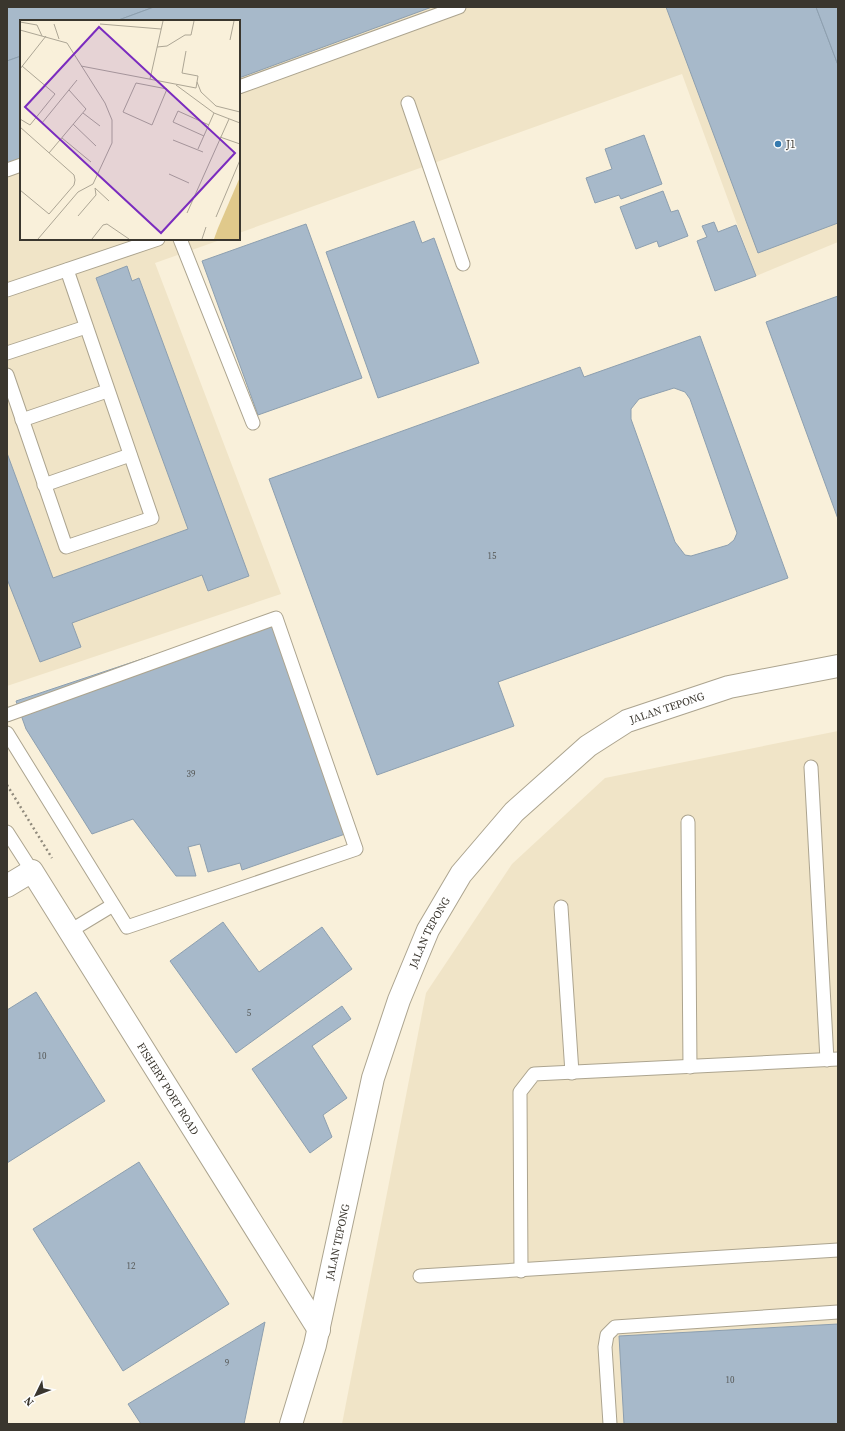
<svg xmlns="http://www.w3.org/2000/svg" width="845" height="1431" font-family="'Source Serif 4',serif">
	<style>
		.built { fill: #f0e4c7 }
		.building { fill: #a7b9ca; stroke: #8d9faf; fill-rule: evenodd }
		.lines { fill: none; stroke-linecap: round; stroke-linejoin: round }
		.lane-casing { stroke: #aca48f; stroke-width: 15 }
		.street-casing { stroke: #aca48f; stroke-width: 24 }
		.path { stroke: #908a7c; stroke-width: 2.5; stroke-dasharray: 2 3; stroke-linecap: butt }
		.lane { stroke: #fff; stroke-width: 13 }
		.street { stroke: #fff; stroke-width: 22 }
		.poi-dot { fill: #357aaf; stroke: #fefefe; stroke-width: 1.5 }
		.labels { text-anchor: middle; stroke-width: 3; stroke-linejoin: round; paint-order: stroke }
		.number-label { font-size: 9px; fill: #555755 }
		.poi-label { font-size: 11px; fill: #3a362e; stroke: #fefefe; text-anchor: start }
		.street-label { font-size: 11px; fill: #3a362e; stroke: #fefefe }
		.inset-road { fill: none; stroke: #ada695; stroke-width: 1 }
		.view { fill: #7b2cbf; fill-opacity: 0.15; stroke: #7b2cbf; stroke-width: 2 }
		.inset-edge { fill: none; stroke: #3a362e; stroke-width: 2 }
	</style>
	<rect width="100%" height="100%" fill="#f9f0da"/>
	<g class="built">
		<path d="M 7,7 L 838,7 L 838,242 L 756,276 L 682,74 L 239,233 L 239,21 L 21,21 L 21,239 L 223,239 L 155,263 L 281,594 L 7,686 Z"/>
		<path d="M 838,731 L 838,1424 L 342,1424 L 426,993 L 512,864 L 605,778 Z"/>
	</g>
	<g class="building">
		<path d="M 7,7 L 154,7 L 116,21 L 21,21 L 21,56 L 7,61 Z"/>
		<path d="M 154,7 L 432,7 L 239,78 L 239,21 L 116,21 Z"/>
		<path d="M 666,7 L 816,7 L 838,65 L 838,223 L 758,253 Z"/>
		<path d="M 816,7 L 838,7 L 838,65 Z"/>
		<path d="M 21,56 L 21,158 L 7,164 L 7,61 Z"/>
		<path d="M 644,135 L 662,184 L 621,199 L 619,195 L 595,203 L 586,178 L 612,169 L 605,149 Z"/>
		<path d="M 663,191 L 671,212 L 678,210 L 688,236 L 659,247 L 657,241 L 636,249 L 620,207 Z"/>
		<path d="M 414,221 L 422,243 L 434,238 L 479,363 L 378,398 L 326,252 Z"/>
		<path d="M 714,222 L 718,232 L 736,225 L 756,276 L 715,291 L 697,241 L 707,237 L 702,226 Z"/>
		<path d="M 306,224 L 362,378 L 258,415 L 202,261 Z"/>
		<path d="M 127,266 L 132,281 L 139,278 L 249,576 L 208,591 L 202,575 L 72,623 L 81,647 L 40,662 L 7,579 L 7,453 L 53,578 L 188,529 L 96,278 Z"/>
		<path d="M 838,296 L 838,519 L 766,322 Z"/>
		<path d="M 700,336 L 788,578 L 498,682 L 514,726 L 377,775 L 269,479 L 580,367 L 584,377 ZM 674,388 L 685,392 L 690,399 L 737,533 L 734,540 L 728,545 L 691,556 L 685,555 L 675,542 L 631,419 L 631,409 L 639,399 Z"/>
		<path d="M 271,616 L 348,833 L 242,870 L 240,863 L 208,872 L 200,844 L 188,847 L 196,876 L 176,876 L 133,819 L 92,834 L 26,729 L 16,701 Z"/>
		<path d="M 223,922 L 259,972 L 322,927 L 352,969 L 236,1053 L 170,961 Z"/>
		<path d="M 36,992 L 105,1101 L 7,1163 L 7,1010 Z"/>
		<path d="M 342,1006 L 351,1019 L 312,1046 L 347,1098 L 323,1115 L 332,1137 L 310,1153 L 252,1069 Z"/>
		<path d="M 139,1162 L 229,1304 L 123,1371 L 33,1229 Z"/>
		<path d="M 265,1322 L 244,1424 L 141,1424 L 128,1404 Z"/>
		<path d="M 838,1324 L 838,1424 L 624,1424 L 619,1336 Z"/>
	</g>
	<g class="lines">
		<defs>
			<g id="lane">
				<path d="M 239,87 L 459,7"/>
				<path d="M 408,103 L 463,264"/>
				<path d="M 7,170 L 21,165"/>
				<path d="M 180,239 L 253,423"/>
				<path d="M 7,290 L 158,239"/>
				<path d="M 7,353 L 86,327"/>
				<path d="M 7,375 L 66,547 L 152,518 L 67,270"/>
				<path d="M 22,420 L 107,391"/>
				<path d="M 44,485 L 130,455"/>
				<path d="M 7,715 L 276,618 L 356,849 L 127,927 L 7,733"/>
				<path d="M 811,767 L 827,1060"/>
				<path d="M 688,822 L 690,1067"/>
				<path d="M 7,832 L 32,871"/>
				<path d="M 561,907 L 572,1073"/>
				<path d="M 70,931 L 113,905"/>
				<path d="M 521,1271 L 520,1092 L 534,1074 L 838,1059"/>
				<path d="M 420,1276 L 838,1250"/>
				<path d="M 610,1424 L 605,1347 L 607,1335 L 615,1327 L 838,1312"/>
			</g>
			<g id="street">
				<path id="s1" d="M 7,886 L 32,871 L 319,1330"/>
				<path id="s2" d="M 291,1424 L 315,1345 L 373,1078 L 399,1000 L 428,930 L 461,874 L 514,812 L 588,746 L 627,721 L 729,687 L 838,666"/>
			</g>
		</defs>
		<use href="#lane" class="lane-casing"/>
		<use href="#street" class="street-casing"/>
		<path class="path" d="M 7,785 L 52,858"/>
		<use href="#lane" class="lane"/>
		<use href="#street" class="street"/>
	</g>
	<circle class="poi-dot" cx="778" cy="144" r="4"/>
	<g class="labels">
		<g class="number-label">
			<text x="492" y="559">15</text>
			<text x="191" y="777">39</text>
			<text x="249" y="1016">5</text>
			<text x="42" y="1059">10</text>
			<text x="131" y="1269">12</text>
			<text x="227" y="1366">9</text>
			<text x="730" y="1383">10</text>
		</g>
		<g class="poi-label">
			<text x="786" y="148">J1</text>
		</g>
		<g class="street-label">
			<text dy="4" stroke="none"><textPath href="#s2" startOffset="848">JALAN TEPONG</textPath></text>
			<text dy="4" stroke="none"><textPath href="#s2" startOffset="512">JALAN TEPONG</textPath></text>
			<text dy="4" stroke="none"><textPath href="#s1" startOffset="286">FISHERY PORT ROAD</textPath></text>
			<text dy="4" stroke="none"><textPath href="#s2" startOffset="188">JALAN TEPONG</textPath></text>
		</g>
	</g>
	<g transform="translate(20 20)">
		<rect width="220" height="220" fill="#f9f0da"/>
		<path d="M 220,157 L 220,219 L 194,219 L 198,208 Z" fill="#e0c98b"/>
		<path class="inset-road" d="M 0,2 L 17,5 L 22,16M 34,4 L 39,19M 80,4 L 141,9M 0,10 L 47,23 L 85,83 L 92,100 L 92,123 L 73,164M 210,20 L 214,1M 137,27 L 147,26 L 165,15 L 171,15 L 174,1M 61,46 L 176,68 L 178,56 L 162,53 L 166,31M 0,49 L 26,16M 130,59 L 143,1M 177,62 L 181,72 L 196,86 L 220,92M 116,63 L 147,69 L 132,105 L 103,92 ZM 156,65 L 194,93 L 220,103M 63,93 L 80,106M 0,99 L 10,105 L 35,74 L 2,46M 22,103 L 57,60M 53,104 L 76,126M 0,107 L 54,155 L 55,160 L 54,165 L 29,194 L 0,170M 184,116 L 153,102 L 158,91 L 189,105M 200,117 L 220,124M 42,118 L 71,142M 153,120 L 183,132M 178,129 L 194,93M 29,133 L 66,89 L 49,70M 149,154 L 169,163M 75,168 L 89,181M 167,193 L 209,99M 58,196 L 76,175 L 75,168M 196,197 L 220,140M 18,219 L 58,172 L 73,164M 72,219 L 83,205 L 87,204 L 109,219M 182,219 L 186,207"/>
		<path class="view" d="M 79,7 L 215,133 L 141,213 L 5,87 Z"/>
		<rect width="220" height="220" class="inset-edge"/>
	</g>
	<rect width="845" height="1431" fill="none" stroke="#3a362e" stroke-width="16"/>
	<g transform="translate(36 1395) rotate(227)" stroke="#fefefe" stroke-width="3" paint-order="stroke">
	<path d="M0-3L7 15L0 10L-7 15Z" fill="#3a362e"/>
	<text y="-6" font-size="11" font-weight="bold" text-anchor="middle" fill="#3a362e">N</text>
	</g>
</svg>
